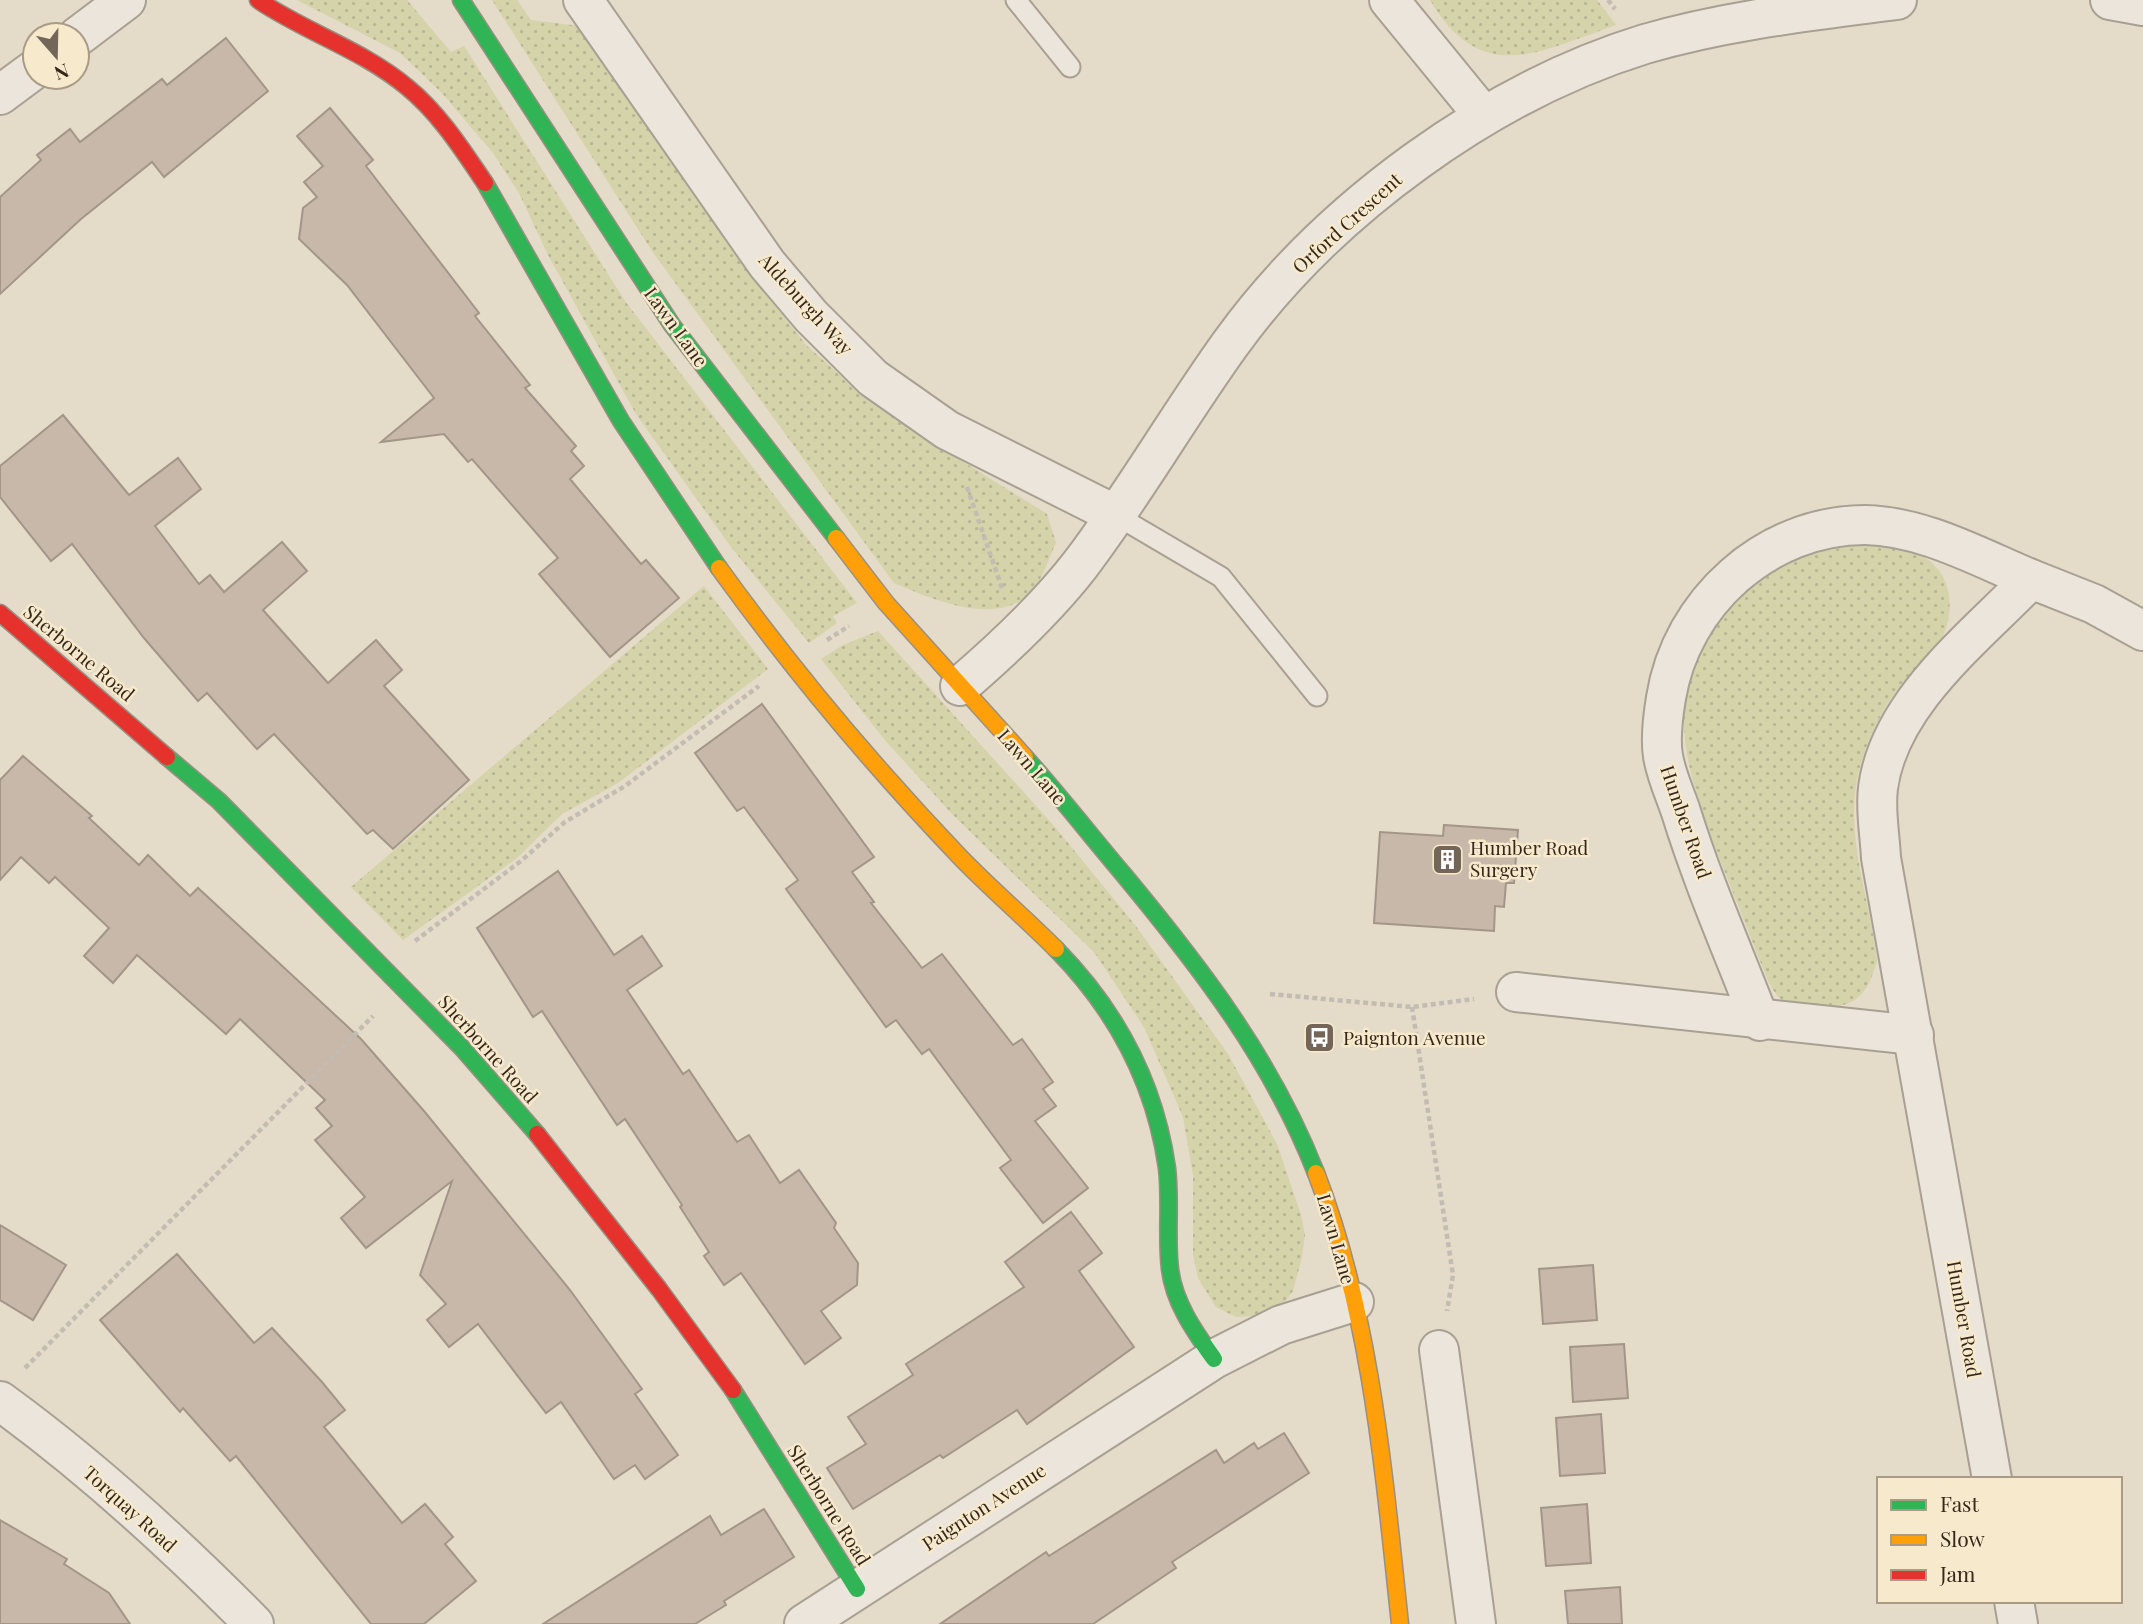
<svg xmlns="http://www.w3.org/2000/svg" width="2143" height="1624" font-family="'Playfair Display',serif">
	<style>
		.green { fill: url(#green-dots) }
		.building { fill: #c7b8a9; stroke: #a39688; stroke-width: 2 }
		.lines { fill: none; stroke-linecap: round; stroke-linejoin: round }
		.lane-casing { stroke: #a8a092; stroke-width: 23 }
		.street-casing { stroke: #a8a092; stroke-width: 42 }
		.fast-casing { stroke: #988f82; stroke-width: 19 }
		.slow-casing { stroke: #988f82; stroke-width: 19 }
		.jam-casing { stroke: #988f82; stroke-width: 19 }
		.path { stroke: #c3bcb2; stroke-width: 4.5; stroke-dasharray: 5 3.5; stroke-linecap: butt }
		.lane { stroke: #ebe5db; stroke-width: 19 }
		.street { stroke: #ebe5db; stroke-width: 38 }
		.fast { stroke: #30b455; stroke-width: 16 }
		.slow { stroke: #ff9f0a; stroke-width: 16 }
		.jam { stroke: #e5322d; stroke-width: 16 }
		.labels { text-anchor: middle; stroke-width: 5; stroke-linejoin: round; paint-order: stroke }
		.street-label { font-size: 19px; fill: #36271b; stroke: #f6e9cc }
		.poi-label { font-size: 19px; fill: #36271b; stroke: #f6e9cc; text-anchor: start }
	</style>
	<defs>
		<pattern id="green-dots" width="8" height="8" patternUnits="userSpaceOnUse" patternTransform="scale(1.75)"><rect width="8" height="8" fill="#d4d3aa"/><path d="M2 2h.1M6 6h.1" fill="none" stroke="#b7b592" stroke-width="1.8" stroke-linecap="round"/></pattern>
	</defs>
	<rect width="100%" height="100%" fill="#e4dbc8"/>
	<g class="green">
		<path d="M 297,0 L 407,0 L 451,52 L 464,46 L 625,301 L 857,603 L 833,616 L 837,623 L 809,643 L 731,547 L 636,414 L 548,255 L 519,193 L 493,153 L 442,93 L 400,53 Z"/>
		<path d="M 492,0 L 517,0 L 531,20 L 588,27 L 757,283 L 806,345 L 861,394 L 914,431 L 1047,514 L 1056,543 C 1049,557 1044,575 1035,587 C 1003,631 932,599 894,583 L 652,251 Z"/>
		<path d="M 1430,0 L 1597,0 L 1616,25 C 1540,51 1482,88 1430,0 Z"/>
		<path d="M 1865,545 C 1883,547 1906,547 1922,556 C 1955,574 1956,617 1938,645 C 1925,667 1900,682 1886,706 C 1872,730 1860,758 1856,786 C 1847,843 1871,904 1877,961 C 1866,1000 1853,1008 1813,1008 C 1802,1008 1791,1007 1782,1000 C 1771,991 1767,978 1762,966 C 1747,928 1732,890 1717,852 C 1682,761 1657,679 1737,600 C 1774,563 1813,549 1865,545 Z"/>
		<path d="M 704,586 L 768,669 L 618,783 L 562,814 L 517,858 L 403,940 L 351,887 Z"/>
		<path d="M 878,631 L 1055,827 L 1135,925 L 1228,1054 L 1277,1144 L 1301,1215 L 1305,1235 L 1302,1257 L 1293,1291 L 1283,1304 L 1252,1316 L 1236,1317 L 1216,1307 L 1198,1278 L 1193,1255 L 1193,1175 L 1183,1117 L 1144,1027 L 1094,952 L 953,815 L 884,739 L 821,659 L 843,645 Z"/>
	</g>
	<g class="building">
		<path d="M 226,38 L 268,91 L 164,177 L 152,162 L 81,219 L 0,294 L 0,197 L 41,160 L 37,155 L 70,129 L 80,142 L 162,79 L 167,85 Z"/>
		<path d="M 330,108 L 373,160 L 366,166 L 479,313 L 475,316 L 530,385 L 525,388 L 576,446 L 571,451 L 584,466 L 570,479 L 641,564 L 646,560 L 679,598 L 610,657 L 539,574 L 558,558 L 472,459 L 468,462 L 444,434 L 381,442 L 434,398 L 347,285 L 299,239 L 303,208 L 317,197 L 304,182 L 323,166 L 297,136 Z"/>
		<path d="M 63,415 L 129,495 L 178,458 L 201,489 L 155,526 L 199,584 L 210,575 L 224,592 L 282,542 L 307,571 L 263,610 L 328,683 L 376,640 L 402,670 L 384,686 L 469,780 L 393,849 L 373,830 L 367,834 L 274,734 L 257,749 L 207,693 L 198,701 L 144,638 L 72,544 L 51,561 L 0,497 L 0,466 Z"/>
		<path d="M 762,704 L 874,857 L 852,872 L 874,902 L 871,903 L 922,968 L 942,954 L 1013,1045 L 1022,1039 L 1053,1082 L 1043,1089 L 1056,1106 L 1035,1121 L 1088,1188 L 1043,1223 L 1000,1168 L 1011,1160 L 929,1049 L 922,1054 L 896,1020 L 886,1027 L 786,889 L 798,880 L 744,807 L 737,811 L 695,753 Z"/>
		<path d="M 23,756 L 92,816 L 89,818 L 139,865 L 148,855 L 190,896 L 198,888 L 361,1039 L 424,1111 L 570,1290 L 642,1389 L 635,1394 L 678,1455 L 645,1479 L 635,1465 L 614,1479 L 561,1402 L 546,1413 L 478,1324 L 449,1347 L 427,1320 L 446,1304 L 420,1275 L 452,1181 L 366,1248 L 341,1218 L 365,1197 L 315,1140 L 332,1126 L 316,1108 L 325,1100 L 240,1019 L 226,1034 L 137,955 L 113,983 L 84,956 L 109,928 L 55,877 L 49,883 L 21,857 L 0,880 L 0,780 Z"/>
		<path d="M 1444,825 L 1518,830 L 1514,883 L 1506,883 L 1504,907 L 1495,906 L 1494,931 L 1374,923 L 1380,832 L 1443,836 Z"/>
		<path d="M 558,871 L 614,955 L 642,936 L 662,966 L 627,990 L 683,1074 L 689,1070 L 737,1142 L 749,1135 L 780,1183 L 799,1170 L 836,1223 L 834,1228 L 858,1263 L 857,1285 L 821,1311 L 841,1338 L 805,1364 L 741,1273 L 724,1285 L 704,1256 L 709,1252 L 680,1207 L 682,1205 L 625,1119 L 617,1125 L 542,1011 L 533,1017 L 477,928 Z"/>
		<path d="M 1071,1212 L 1102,1253 L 1079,1271 L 1134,1347 L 1027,1424 L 1017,1410 L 943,1458 L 940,1455 L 853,1509 L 827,1468 L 866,1444 L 848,1417 L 913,1375 L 906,1364 L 1024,1287 L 1005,1262 Z"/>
		<path d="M 0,1225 L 66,1265 L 33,1320 L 0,1300 Z"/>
		<path d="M 177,1254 L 254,1343 L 272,1328 L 322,1382 L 345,1410 L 324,1427 L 402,1523 L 425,1504 L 453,1537 L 445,1544 L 476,1581 L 424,1624 L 371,1624 L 236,1456 L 230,1461 L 183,1408 L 180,1412 L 100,1320 Z"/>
		<path d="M 1593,1265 L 1597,1320 L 1543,1324 L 1539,1269 Z"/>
		<path d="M 1624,1344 L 1628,1398 L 1573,1402 L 1570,1347 Z"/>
		<path d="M 1601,1414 L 1605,1473 L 1560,1476 L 1556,1418 Z"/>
		<path d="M 1284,1433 L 1309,1473 L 1172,1562 L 1176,1568 L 1093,1624 L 940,1624 L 1046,1552 L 1049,1556 L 1216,1450 L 1224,1463 L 1254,1443 L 1258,1449 Z"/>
		<path d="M 1587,1504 L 1591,1563 L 1546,1566 L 1541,1508 Z"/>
		<path d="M 764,1509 L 794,1557 L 724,1601 L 726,1605 L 695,1624 L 543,1624 L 710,1516 L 721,1535 Z"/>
		<path d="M 0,1520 L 67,1559 L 64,1564 L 109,1593 L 130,1624 L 0,1624 Z"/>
		<path d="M 1620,1587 L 1622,1624 L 1568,1624 L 1565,1591 Z"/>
	</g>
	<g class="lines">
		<defs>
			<g id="lane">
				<path d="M 1016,0 L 1070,67"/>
				<path d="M 1114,514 L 1221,577 L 1317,696"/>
			</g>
			<g id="street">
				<path d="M 583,0 L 767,264 L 811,316 L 873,378 L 947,430 L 1114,514"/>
				<path d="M 1389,0 L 1483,115"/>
				<path d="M 2110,0 L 2143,6"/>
				<path d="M 77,37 L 126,0"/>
				<path d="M 0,95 L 35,69"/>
				<path d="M 960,686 C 1003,649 1045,610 1080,565 C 1134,494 1179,415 1231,343 C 1327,210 1489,92 1645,44 C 1727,20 1812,11 1897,0"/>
				<path d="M 1516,992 L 1914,1035"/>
				<path d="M 1760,1021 C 1733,951 1703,883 1681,812 C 1675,794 1666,775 1663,756 C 1660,738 1663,716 1666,698 C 1681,603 1766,525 1865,525 C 1923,526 1978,557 2031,579"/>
				<path d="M 1439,1350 L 1476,1624"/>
				<path d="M 0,1401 C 91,1467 175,1544 254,1624"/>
				<path d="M 1992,1479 L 1881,858 C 1880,835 1875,811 1878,788 C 1889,703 1974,638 2031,579 L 2094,604 L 2143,631"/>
				<path d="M 2014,1601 L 2018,1624"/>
				<path d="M 804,1624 L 1214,1359 L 1281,1325 L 1354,1302"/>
			</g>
			<g id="fast">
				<path d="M 461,0 L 672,325 L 836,538"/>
				<path d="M 485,183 L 621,421 L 719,568"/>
				<path d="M 167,757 L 219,801 L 462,1048 L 537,1134"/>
				<path d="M 1025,757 C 1059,795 1091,836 1124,875 C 1201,968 1272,1060 1316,1173"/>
				<path d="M 1056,949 C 1116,1010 1155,1084 1167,1168 C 1171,1203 1166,1236 1170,1269 C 1174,1303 1195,1332 1214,1359"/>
				<path d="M 733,1390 L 857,1589"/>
			</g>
			<g id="slow">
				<path d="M 836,538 L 886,603 L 1025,757"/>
				<path d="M 719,568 C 792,669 874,767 960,857 C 991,889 1025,918 1056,949"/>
				<path d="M 1316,1173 C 1371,1315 1384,1474 1400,1624"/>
			</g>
			<g id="jam">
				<path d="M 258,0 C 305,32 363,50 407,87 C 439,113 462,149 485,183"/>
				<path d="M 0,613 L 167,757"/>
				<path d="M 537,1134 L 659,1289 L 733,1390"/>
			</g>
		</defs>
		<use href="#lane" class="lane-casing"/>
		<use href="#street" class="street-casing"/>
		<use href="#fast" class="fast-casing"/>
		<use href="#slow" class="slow-casing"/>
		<use href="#jam" class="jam-casing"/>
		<g class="path">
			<path d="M 1608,0 L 1615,9"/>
			<path d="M 967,487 L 1002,588"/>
			<path d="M 827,640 L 849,626"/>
			<path d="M 415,941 L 521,861 L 565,822 L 625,786 L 759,686"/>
			<path d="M 1270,994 L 1412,1007 L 1474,999"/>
			<path d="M 1412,1007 L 1453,1275 L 1447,1311"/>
			<path d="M 25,1368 L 373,1016"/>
		</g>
		<use href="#lane" class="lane"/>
		<use href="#street" class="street"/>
		<use href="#fast" class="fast"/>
		<use href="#slow" class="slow"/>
		<use href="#jam" class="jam"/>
	</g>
	<defs>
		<symbol id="building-square" viewBox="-11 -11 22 22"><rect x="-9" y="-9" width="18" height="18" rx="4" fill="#736658" stroke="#f6e9cc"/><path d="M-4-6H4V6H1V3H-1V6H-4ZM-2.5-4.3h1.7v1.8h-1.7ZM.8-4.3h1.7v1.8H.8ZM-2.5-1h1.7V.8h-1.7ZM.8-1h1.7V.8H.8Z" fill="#fff"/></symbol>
		<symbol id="bus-square" viewBox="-11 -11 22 22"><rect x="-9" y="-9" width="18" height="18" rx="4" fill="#736658" stroke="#f6e9cc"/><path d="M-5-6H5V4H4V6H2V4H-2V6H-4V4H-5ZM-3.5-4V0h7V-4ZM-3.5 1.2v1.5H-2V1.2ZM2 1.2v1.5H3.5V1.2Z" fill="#fff"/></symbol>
	</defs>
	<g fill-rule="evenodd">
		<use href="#building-square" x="1430" y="842" width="35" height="35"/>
		<use href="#bus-square" x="1302" y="1020" width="35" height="35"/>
	</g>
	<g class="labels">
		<g class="street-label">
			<text transform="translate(1347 223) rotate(-42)" y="7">Orford Crescent</text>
			<text transform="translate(806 304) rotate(48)" y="7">Aldeburgh Way</text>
			<text transform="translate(676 327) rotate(54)" y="7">Lawn Lane</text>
			<text transform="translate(79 653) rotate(40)" y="7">Sherborne Road</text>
			<text transform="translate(1032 767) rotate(49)" y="7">Lawn Lane</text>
			<text transform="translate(1686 822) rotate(71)" y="7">Humber Road</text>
			<text transform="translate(488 1049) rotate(48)" y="7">Sherborne Road</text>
			<text transform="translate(1336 1239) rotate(74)" y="7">Lawn Lane</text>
			<text transform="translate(1964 1319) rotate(80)" y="7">Humber Road</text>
			<text transform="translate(829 1505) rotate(58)" y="7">Sherborne Road</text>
			<text transform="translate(984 1507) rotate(-33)" y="7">Paignton Avenue</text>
			<text transform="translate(130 1509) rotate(42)" y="7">Torquay Road</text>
		</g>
		<g class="poi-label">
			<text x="1470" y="855">Humber Road<tspan x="1470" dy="22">Surgery</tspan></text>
			<text x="1343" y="1045">Paignton Avenue</text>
		</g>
	</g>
	<rect x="1877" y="1477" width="245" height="126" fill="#f6e9cc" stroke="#a99b85" stroke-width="2"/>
	<rect x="1891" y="1500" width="35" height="10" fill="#30b455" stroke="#a99b85" stroke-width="2"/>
	<text x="1940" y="1512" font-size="21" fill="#36271b">Fast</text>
	<rect x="1891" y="1535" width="35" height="10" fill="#ff9f0a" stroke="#a99b85" stroke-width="2"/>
	<text x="1940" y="1547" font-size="21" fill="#36271b">Slow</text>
	<rect x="1891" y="1570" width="35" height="10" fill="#e5322d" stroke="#a99b85" stroke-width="2"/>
	<text x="1940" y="1582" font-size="21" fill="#36271b">Jam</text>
	<g transform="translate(56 56) rotate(160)"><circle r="33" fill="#f6e9cc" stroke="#a99b85" stroke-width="2"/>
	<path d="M0-5L12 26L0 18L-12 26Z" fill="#736658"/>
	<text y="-10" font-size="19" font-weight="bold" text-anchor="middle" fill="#36271b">N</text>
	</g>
</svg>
